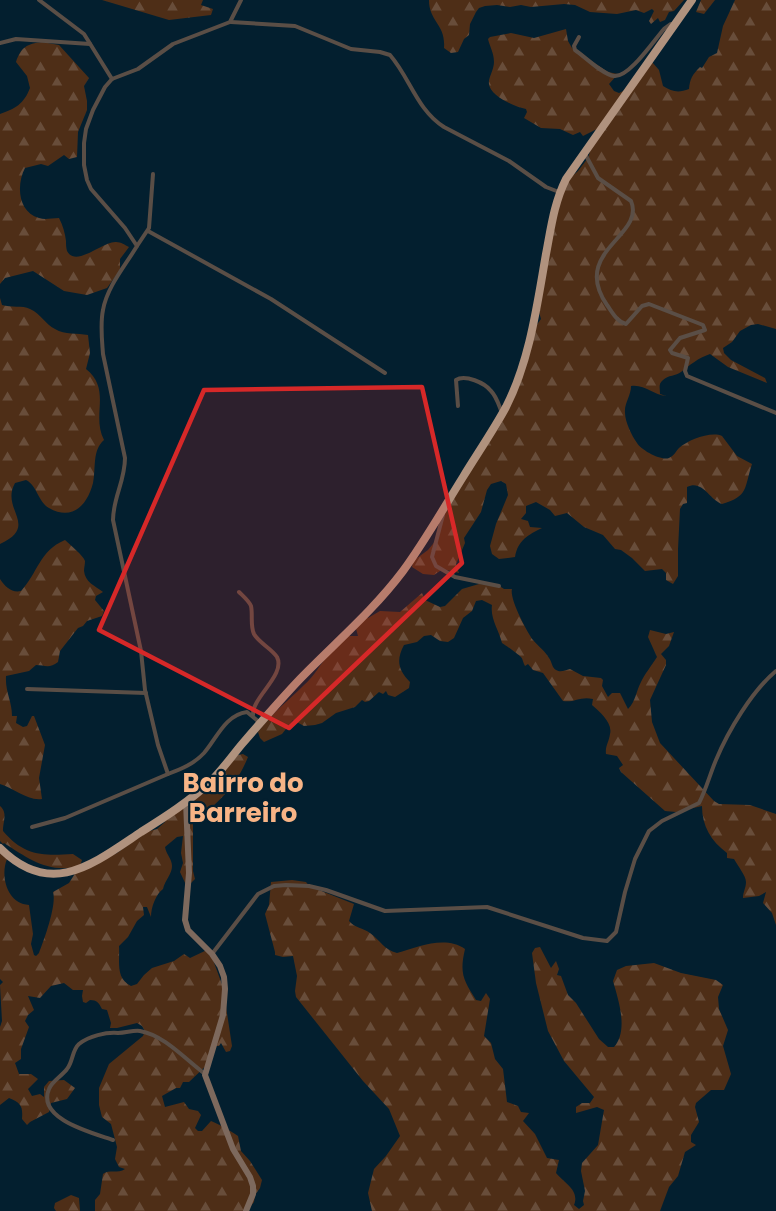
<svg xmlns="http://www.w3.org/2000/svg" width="776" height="1211" font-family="Poppins,sans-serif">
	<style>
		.forest { fill: url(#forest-firs) }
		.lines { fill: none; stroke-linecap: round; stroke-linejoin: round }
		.street { stroke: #5a4e46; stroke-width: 4 }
		.secondary { stroke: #7d695d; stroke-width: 6 }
		.highway { stroke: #b0927e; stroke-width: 8 }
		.marked { fill: #d62828; fill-opacity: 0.2; stroke: #d62828; stroke-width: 4.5; stroke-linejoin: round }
		.labels { text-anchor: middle; stroke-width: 4.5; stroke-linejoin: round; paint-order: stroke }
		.district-label { font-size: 26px; font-weight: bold; fill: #f8b486; stroke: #031f2f }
	</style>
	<defs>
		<pattern id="forest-firs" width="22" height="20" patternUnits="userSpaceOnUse" patternTransform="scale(1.5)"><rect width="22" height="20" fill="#4e2e17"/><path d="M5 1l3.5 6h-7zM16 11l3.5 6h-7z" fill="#684d3a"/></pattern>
	</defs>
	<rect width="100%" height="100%" fill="#031f2f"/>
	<g class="forest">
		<path d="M 102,0 L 203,0 L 201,5 L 213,9 L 211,15 L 169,20 Z"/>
		<path d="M 429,0 L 684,0 L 674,11 L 669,12 L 665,20 L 660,22 L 658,18 L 651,24 L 649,21 L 654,11 L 652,9 L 644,13 L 636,10 L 617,14 L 590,12 L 575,5 L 564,4 L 531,7 L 521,5 L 510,7 L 497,5 L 485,6 L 479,8 L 476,12 L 470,24 L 469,35 L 464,39 L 458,52 L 451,53 L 444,48 C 446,24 429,22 429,0 Z"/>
		<path d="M 701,0 L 715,0 L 704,14 L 696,12 Z"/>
		<path d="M 735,0 L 776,0 L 776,329 L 758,324 L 751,325 L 740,331 L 732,342 L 723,348 L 724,353 L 731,360 L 765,378 L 767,383 L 728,367 L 710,354 C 698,358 690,365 681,372 C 676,376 668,375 663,380 C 658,384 660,388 660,394 L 666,396 C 653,395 645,384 631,386 C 631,396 624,403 625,413 C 625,422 632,436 637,443 C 641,450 661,461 669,458 C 674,456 676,451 679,448 C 688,440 711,431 722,436 L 737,456 L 752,464 C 744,488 749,496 722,504 C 709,499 702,479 687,487 L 687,503 L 683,504 L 680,509 L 678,549 L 678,576 L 673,584 L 666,580 L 666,573 L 662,569 L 645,571 L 632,558 L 621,550 L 615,549 L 603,535 L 584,527 L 567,513 L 555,516 L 550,510 L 536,502 L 526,506 L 526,513 L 521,519 L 528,521 L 530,527 L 542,528 C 528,535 518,540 515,557 L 499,559 L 492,554 L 490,546 L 496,524 L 508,495 L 506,484 L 501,481 L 491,484 L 487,490 L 481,512 L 464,538 L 465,543 L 456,564 L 459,573 L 443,569 L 434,575 L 423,574 L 412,567 L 413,561 L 428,550 L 437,539 L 444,515 L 512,398 L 535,327 L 541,319 L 539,312 L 543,280 L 562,192 L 570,178 L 578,171 L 588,158 L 597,129 L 583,136 L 580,132 L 573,135 L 560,129 L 541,128 L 524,118 L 527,112 L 526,109 C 515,107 490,96 489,84 C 488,78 494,70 494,62 C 494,53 490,47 488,39 L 490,37 L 511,33 L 534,38 L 566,29 L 568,41 L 572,48 L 608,72 L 618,74 L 609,84 L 614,91 L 619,93 L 625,90 L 652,62 L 659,70 L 663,86 C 672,92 679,93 689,89 C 690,79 692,75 700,67 L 702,68 L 709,57 L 717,53 L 723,26 Z"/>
		<path d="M 42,42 L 59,45 L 89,78 L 84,86 L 87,101 L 87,110 L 78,132 L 77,157 L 69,159 L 64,155 L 48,166 L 41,164 L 25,168 C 16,185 18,212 39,218 C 45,220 52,218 59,218 C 63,226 65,233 66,241 C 66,244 66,248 67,251 C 76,268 103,241 116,242 C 121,242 125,245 129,247 L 120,259 L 120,270 L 107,288 L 87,295 L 64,291 L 33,271 L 5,278 L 0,284 L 0,114 C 15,109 24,104 30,88 L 27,76 L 16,62 C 21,47 27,44 42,42 Z"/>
		<path d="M 0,298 L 2,305 C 11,308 22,305 30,309 C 41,314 45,324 55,329 C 65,335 77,333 88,335 L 90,353 L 86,369 C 112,390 91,415 104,440 C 92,450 96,469 93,483 C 87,506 72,521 49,508 C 38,502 37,485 26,480 L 15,483 C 0,510 40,525 0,544 Z"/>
		<path d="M 65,540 C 70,545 83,555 85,561 C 85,564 84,568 84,571 C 85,582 95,586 103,592 L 96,596 L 95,600 L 104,611 L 102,616 L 87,621 L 83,626 L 78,628 L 60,651 L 58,662 C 49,669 45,665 36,665 L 29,671 L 6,676 C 5,692 12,701 12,716 L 17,716 L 16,723 L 23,727 L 27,726 L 32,716 L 34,716 L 45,745 L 39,778 L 42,799 C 27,801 14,788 0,784 L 0,579 C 5,587 12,593 21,591 C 38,573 39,551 65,540 Z"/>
		<path d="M 479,584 L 498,585 L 504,589 L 512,589 C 509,598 527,632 533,640 C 539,647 545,651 549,658 C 552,662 552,668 556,670 C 561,673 565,670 570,669 L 583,676 L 601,678 L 603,680 L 602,686 L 608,697 L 612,693 L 620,693 L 628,709 C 636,701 636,691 641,682 C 644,675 652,665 657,657 L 648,637 L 650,630 L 666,634 L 674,632 L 669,646 L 661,654 L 666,660 L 666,665 L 650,700 L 652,722 L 660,743 L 714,801 L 719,804 L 750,805 L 776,814 L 776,925 L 772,913 L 763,903 L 766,892 L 759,896 L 743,898 C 743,892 746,888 746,882 C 746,876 738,866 734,859 L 727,858 L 727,853 C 711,841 702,826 702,806 L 676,812 L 665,811 L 621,772 L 619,768 L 623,765 L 617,756 L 606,754 C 605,746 609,742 610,734 C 613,723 600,712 592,705 L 593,699 C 580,696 574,703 563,701 L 543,673 L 533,670 L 528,664 L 525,666 C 523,663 523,659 521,657 C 518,654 504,644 502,643 C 499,630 490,619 492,605 L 482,600 L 476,601 L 472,611 L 463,618 L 454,638 L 448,642 L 440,641 L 431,635 L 424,636 L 417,642 L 404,645 C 396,660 398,670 410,682 L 409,688 L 395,697 L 388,695 L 386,691 L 383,694 L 379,692 L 369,701 L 365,702 L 362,700 L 355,707 L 336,713 L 322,723 L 315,725 L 304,726 L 293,720 L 282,734 L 264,742 L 260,738 L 258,732 C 268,717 291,698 304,685 C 314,677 319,665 328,656 C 334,649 342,643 348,636 L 358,636 L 355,625 L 361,618 L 368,618 L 380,611 L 400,612 L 422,593 L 425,600 L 440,607 L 445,606 L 462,589 Z"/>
		<path d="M 243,754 L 248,757 C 240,777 228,793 212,807 C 205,813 199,813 193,820 L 193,871 L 195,879 L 187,887 L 180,872 L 183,863 L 181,853 L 183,836 L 177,837 L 165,847 C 166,854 172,859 172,866 C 172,874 165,880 163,889 C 156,894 151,907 151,917 L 147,907 L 143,907 L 144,915 L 137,921 L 128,937 L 119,946 C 120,961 115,978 131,986 L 137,984 L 144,975 L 152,968 L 174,961 L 184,954 L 190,958 L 209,949 L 223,987 L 232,1046 L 230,1051 L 226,1052 L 221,1043 L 219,1046 L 215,1046 L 211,1061 L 189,1082 L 183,1082 L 180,1088 L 176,1088 L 162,1096 L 165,1107 L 184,1102 L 189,1109 L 198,1111 L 201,1115 L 195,1128 L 198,1131 L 202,1131 L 211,1121 C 222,1126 229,1130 238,1136 L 241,1151 L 250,1161 L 262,1180 L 260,1188 L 255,1195 L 254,1202 L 247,1211 L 95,1211 L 95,1200 L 100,1194 L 103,1174 C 109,1169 118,1174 125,1169 L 119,1167 L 115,1159 L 117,1147 L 111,1124 L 102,1117 L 99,1105 L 99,1088 L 109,1064 L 143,1036 L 145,1031 L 142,1026 L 137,1023 L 117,1028 L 110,1028 L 111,1023 L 107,1010 L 102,1009 C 99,1003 97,1000 90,1000 L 86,1003 L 83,1002 L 82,996 L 83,990 L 73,990 L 64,983 L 51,986 L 40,998 L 28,996 L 34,1010 L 28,1015 L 25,1021 L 29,1027 L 21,1049 L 21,1059 L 15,1063 L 19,1074 L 31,1074 L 38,1079 L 28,1089 L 32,1096 L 40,1094 L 44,1097 L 44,1087 L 49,1081 L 64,1080 L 75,1088 L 67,1099 L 51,1103 L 49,1112 L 30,1122 L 27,1125 L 22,1119 C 23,1106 21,1103 9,1098 L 0,1105 L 0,1027 L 2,1021 L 0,985 L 3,982 L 0,979 L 0,853 L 7,859 C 0,876 7,904 29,905 L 33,934 L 31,944 L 34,955 L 36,956 L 39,953 C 44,940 57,905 53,892 L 69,883 L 76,872 L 117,853 L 146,832 L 157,829 L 165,822 L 167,816 L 213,785 L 238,755 Z"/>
		<path d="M 0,806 C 8,813 3,821 3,831 C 24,856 43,856 73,854 L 82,860 L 80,866 C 49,874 29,859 4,843 L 3,844 L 0,841 Z"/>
		<path d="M 292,880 L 306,882 L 309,886 L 354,904 L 349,921 C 355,928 363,928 370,933 C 380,940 384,950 397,953 C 418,947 445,935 465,949 C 459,974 464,981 476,1000 L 481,1001 L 486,993 L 490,999 L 484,1036 L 491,1043 L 495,1059 L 503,1069 L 507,1102 L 518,1106 L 521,1112 L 529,1113 L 523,1121 L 535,1134 L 547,1158 L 559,1160 L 556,1173 C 564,1183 580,1190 574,1205 L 579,1209 L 584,1205 L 583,1201 L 585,1191 L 581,1171 L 582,1163 L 598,1145 L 604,1110 L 597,1107 L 576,1113 L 576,1107 L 582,1103 L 590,1103 L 594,1097 L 564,1061 L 548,1031 L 536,983 L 532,953 L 535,948 L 540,947 L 551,968 L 556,961 L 559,969 L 557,975 L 561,976 L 568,995 L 576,1003 L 599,1039 L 608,1047 L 614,1047 C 629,1030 618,999 613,981 L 617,970 L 626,966 L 654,963 L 681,973 L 716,980 L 723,985 L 718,997 L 719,1009 L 728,1030 L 723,1046 L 731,1074 L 724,1090 L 711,1090 L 696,1103 L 695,1107 L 699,1122 L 691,1135 L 691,1142 L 696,1145 L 685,1152 L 678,1176 L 669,1187 L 660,1211 L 372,1211 L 368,1193 L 374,1169 L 386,1156 L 400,1136 L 389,1109 L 363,1081 L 296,997 L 295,991 L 297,976 L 293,956 L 283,957 L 275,955 L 275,952 L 265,914 L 269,905 L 271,882 Z"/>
		<path d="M 71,1195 L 79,1198 L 80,1211 L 56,1211 L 54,1208 L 55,1203 Z"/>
	</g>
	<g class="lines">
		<g class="street">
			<path d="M 39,0 L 84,34 L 112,79"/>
			<path d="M 241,0 L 230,22 L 173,44 L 138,69 L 112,79 L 105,87 L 93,110 L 86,129 L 84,143 L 84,165 L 87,180 L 91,189 L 125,228 L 137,246 C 125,266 107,287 103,310 C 100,324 102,340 103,354 L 125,458 C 125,481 113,498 113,520 L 141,651 L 145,690 L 158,745 L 168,774 C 181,769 194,764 204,753 C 217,738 225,715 247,712 L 259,722"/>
			<path d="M 231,22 L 295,26 L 351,49 L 380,52 L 390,55 C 410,78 417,110 444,127 L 509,161 L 546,187 L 559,192"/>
			<path d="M 579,37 L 574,46 L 575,50 C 584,56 603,75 614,76 C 629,78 654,40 664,29 L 671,24"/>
			<path d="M 0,43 L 16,39 L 90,44"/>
			<path d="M 584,152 L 598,178 L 631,201 C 646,236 570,251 607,305 C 612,312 617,322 626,324 L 642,306 L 649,304 L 703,325 L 705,330 L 680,338 L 670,350 L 672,353 L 688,358 L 685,371 L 687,376 L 776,413"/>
			<path d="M 148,231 L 271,299 L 385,373"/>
			<path d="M 137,246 L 149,228 L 153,174"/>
			<path d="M 458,406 L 456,380 C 465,374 485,383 491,391 C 497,397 499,406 502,413"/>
			<path d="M 443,515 L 432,557 L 436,566 L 455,577 L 499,586"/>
			<path d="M 239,592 C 243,596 249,601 251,606 C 253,615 250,626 254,634 C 259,643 271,648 277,657 C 286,675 252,697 253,715"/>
			<path d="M 27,689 L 146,693"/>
			<path d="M 32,827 L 65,818 L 168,774"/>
			<path d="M 212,954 L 258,894 L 274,886 L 286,885 L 309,886 L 326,890 L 385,911 L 487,907 L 583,938 L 607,941 L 616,932 L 625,892 L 635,859 L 649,831 L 662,821 L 699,803 C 706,790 710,774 716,760 C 728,731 752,691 776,671"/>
			<path d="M 113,1140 C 93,1133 36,1119 49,1089 C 52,1081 62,1076 67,1069 C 73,1062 72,1050 79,1044 C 89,1036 106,1032 118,1033 C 126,1033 133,1030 140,1031 C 164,1035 186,1060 205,1074"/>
		</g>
		<path class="secondary" d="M 186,802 L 189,873 L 185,920 L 188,930 L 212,954 L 220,966 L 224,977 L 225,989 L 223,1015 L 205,1075 L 233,1149 L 250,1177 L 253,1186 L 253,1194 L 246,1211"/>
		<path class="highway" d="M 0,848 C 51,899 93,864 141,832 C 165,817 190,801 211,781 C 222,770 232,756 242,744 C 261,722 280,700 300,679 C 335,643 373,611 403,571 C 425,541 443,509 463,477 C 477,454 493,431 506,407 C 530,360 537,305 546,254 C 551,228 554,203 566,179 L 692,0"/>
	</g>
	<path class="marked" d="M 422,387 L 462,563 L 289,728 L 99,630 L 204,390 Z"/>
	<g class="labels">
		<g class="district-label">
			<text x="243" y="792">Bairro do<tspan x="243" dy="30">Barreiro</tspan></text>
		</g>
	</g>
</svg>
